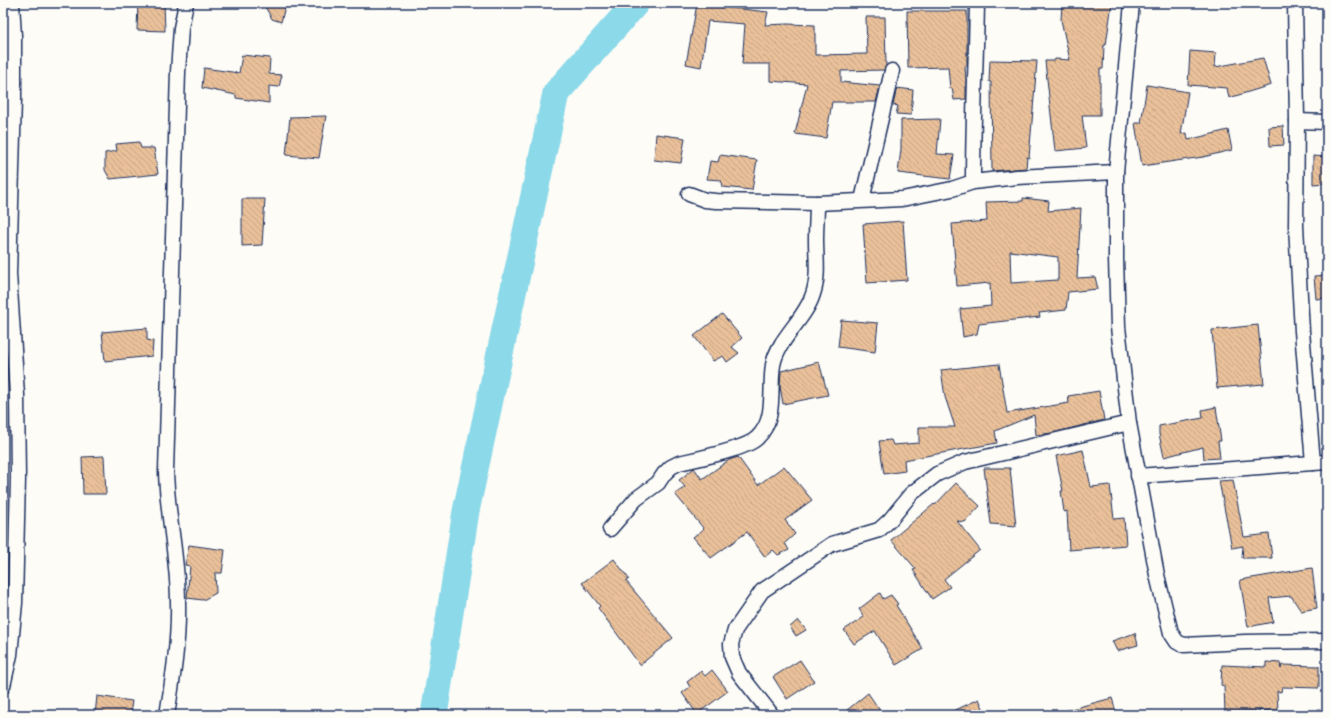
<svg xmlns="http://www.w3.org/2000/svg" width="1330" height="718" font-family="'Playpen Sans',sans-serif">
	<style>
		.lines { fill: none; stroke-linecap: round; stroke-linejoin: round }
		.river { stroke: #8bd9e9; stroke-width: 27 }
		.building { fill: url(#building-back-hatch); stroke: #1b2f5e; fill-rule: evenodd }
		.minor-casing { stroke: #1b2f5e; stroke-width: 17 }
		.minor { stroke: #fdfcf7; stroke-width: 14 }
	</style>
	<defs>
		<pattern id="building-back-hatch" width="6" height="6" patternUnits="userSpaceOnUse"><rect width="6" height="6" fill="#e9c099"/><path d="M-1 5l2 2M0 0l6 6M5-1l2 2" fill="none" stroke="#c7a586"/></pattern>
	</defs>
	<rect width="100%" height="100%" fill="#fdfcf7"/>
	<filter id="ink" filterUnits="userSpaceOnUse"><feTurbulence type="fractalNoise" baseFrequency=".025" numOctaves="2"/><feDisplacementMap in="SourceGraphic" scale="8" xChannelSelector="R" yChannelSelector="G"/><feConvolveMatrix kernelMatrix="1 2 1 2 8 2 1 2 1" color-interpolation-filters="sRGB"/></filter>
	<g filter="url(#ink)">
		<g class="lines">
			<path class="river" d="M 434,715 L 466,511 L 556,93 L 636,3"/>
		</g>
		<g class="building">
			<path d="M 138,3 L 164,3 L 165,31 L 137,30 Z"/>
			<path d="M 263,3 L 286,3 L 281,22 L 272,19 Z"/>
			<path d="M 1062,3 L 1112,3 L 1106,45 L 1104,45 L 1103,69 L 1100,69 L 1100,115 L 1082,115 L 1086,148 L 1055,151 L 1045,61 L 1054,61 L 1055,59 L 1070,60 L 1061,20 Z"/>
			<path d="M 697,4 L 768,12 L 765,25 L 787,24 L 815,25 L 815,55 L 867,54 L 866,17 L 885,17 L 886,66 L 884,70 L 841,71 L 841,82 L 880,86 L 876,102 L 832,102 L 826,138 L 795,134 L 807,84 L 770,81 L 770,64 L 742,64 L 745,24 L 708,21 L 701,67 L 686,64 Z"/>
			<path d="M 907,11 L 967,11 L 967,66 L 965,66 L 966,82 L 966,99 L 954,100 L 952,88 L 950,89 L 948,67 L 908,68 Z"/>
			<path d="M 1190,51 L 1216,53 L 1215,67 L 1263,58 L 1271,85 L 1229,98 L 1227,88 L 1188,85 Z"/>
			<path d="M 242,55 L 270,58 L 269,74 L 282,75 L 279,87 L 269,86 L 269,103 L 236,98 L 236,95 L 202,88 L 204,68 L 239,73 Z"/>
			<path d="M 990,60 L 1037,61 L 1029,158 L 1027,157 L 1026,168 L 992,171 L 991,82 L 989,82 Z"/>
			<path d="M 1147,85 L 1188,92 L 1181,134 L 1187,133 L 1188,140 L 1228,130 L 1232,150 L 1203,157 L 1142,166 L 1135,123 L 1141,123 Z"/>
			<path d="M 897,88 L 913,90 L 911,115 L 896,114 L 898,106 L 893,105 Z"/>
			<path d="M 326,116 L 319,158 L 286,155 L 290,117 Z"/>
			<path d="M 940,119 L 937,154 L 954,155 L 950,179 L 898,173 L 901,149 L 901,120 Z"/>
			<path d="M 1283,126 L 1284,145 L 1270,146 L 1269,127 Z"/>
			<path d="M 656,134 L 685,138 L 681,163 L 654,160 Z"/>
			<path d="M 139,142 L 141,148 L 154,148 L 158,174 L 110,179 L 105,170 L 105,153 L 117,151 L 116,144 Z"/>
			<path d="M 720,155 L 757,160 L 752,190 L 722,187 L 721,180 L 707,179 L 710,161 L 718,162 Z"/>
			<path d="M 1313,156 L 1327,157 L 1327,183 L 1313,184 Z"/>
			<path d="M 1023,198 L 1049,201 L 1048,211 L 1081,208 L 1077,278 L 1095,277 L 1098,289 L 1068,292 L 1066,310 L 1039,313 L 1040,317 L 979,324 L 977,334 L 963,337 L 960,309 L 991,306 L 990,283 L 957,286 L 952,224 L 987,221 L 986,202 L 1023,201 ZM 1010,251 L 1058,257 L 1058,280 L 1011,283 Z"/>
			<path d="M 242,199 L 265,199 L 262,245 L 242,246 Z"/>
			<path d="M 903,221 L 907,280 L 867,283 L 863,224 Z"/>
			<path d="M 1327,275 L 1327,298 L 1316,299 L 1314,276 Z"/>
			<path d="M 722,314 L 742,338 L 732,347 L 739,353 L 727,362 L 723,356 L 713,361 L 694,336 Z"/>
			<path d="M 841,320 L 878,323 L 875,352 L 838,347 Z"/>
			<path d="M 1258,325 L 1264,384 L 1217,388 L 1212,330 Z"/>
			<path d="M 147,328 L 147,340 L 153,341 L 152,356 L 105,361 L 102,332 Z"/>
			<path d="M 819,362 L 828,395 L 783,404 L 780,386 L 781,371 Z"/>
			<path d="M 999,364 L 1007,413 L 1069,403 L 1068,396 L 1099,391 L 1104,420 L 1052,433 L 1036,435 L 1034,415 L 995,431 L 997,443 L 904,460 L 905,471 L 884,474 L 879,441 L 891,440 L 893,445 L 919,443 L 919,427 L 955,427 L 945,397 L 941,370 Z"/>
			<path d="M 1216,407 L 1221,441 L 1218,441 L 1220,458 L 1204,459 L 1203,447 L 1164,457 L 1159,434 L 1159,426 L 1203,418 L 1202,410 Z"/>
			<path d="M 1083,450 L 1091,487 L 1110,485 L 1114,519 L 1124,518 L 1126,545 L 1069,550 L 1067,511 L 1064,512 L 1061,491 L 1063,491 L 1056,456 Z"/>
			<path d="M 104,456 L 106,494 L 83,494 L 82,457 Z"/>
			<path d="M 738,457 L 758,485 L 784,466 L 812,500 L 785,520 L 795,534 L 785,543 L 789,550 L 778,555 L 773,550 L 765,557 L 747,532 L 711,558 L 693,537 L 704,529 L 675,494 L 685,487 L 679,480 L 693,469 L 694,468 L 702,479 L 729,460 Z"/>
			<path d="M 984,468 L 1010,468 L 1016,526 L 991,524 Z"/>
			<path d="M 1233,480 L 1244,537 L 1269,534 L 1272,558 L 1242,558 L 1243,546 L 1232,548 L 1219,481 Z"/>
			<path d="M 956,483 L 980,506 L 965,522 L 957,521 L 980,550 L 944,579 L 950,587 L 932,599 L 913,570 L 916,569 L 891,540 L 934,504 L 935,505 Z"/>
			<path d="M 189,545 L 225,550 L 222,573 L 215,573 L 216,593 L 203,600 L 187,598 L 190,566 L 185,565 Z"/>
			<path d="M 614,559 L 629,579 L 626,581 L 673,638 L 640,665 L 598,608 L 600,606 L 582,583 Z"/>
			<path d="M 1312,568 L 1317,608 L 1301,611 L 1291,596 L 1269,598 L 1273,622 L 1248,627 L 1240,580 Z"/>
			<path d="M 880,593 L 883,599 L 891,595 L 898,604 L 896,605 L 923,649 L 896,665 L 875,631 L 854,644 L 844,630 L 864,617 L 859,609 Z"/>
			<path d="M 798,620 L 806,630 L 796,636 L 790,627 Z"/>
			<path d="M 1135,633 L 1138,645 L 1117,651 L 1112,641 Z"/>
			<path d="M 800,660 L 814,681 L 787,699 L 773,677 Z"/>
			<path d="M 1266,662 L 1280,663 L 1281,669 L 1282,665 L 1319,666 L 1319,688 L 1282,687 L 1281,692 L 1277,691 L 1278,710 L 1225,712 L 1224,686 L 1221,685 L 1222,665 L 1266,667 Z"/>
			<path d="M 712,670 L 728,691 L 697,714 L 682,693 L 690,687 L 687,682 L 701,671 L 705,676 Z"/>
			<path d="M 868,693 L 883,715 L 841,715 Z"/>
			<path d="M 97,696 L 132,701 L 130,715 L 95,715 Z"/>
			<path d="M 1112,698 L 1117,715 L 1064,715 L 1064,711 Z"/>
			<path d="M 979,699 L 986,715 L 945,715 Z"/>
		</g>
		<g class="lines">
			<defs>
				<g id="minor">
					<path d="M 1132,3 L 1116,172 L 1116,259 L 1118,327 L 1129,423 L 1157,575 L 1171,633 L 1177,642 L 1184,645 L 1245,642 L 1327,641"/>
					<path d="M 1295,3 L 1297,121 L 1296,226 L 1302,331 L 1313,463"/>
					<path d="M 1297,121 L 1327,122"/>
					<path d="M 973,182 C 973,122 976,63 977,3"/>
					<path d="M 689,194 L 705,200 L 716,201 L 817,203 L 902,199 L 952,189 L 973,182 L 1017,177 L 1116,172"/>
					<path d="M 862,200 L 892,71"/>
					<path d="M 1138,476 L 1327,462"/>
					<path d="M 610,529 L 636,499 L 658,483 L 664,474 L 671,467 L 679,463 C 697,459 746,449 757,438 C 777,419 769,390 773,365 C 778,338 805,320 813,294 C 819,277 816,258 816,240 C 816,228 817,215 817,203"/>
					<path d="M 3,686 L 10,655 L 15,603 L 18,478 L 17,395 L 9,274 L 14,99 L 14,36 L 12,3"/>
					<path d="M 167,715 C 173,678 179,640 178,602 C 178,558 167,515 166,471 L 178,72 L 181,28 L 186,3"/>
					<path d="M 772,715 L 739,673 L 732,657 L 731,644 L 735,630 L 762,591 L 832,544 L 879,530 L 890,520 L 911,494 L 937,474 L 965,462 L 1129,423"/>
				</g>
			</defs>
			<use href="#minor" class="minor-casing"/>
			<use href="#minor" class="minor"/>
		</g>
	</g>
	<rect width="1330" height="718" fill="none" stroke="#fdfcf7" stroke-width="16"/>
	<rect x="8" y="8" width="1314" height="702" fill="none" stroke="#1b2f5e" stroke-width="1.5" filter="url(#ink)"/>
</svg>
